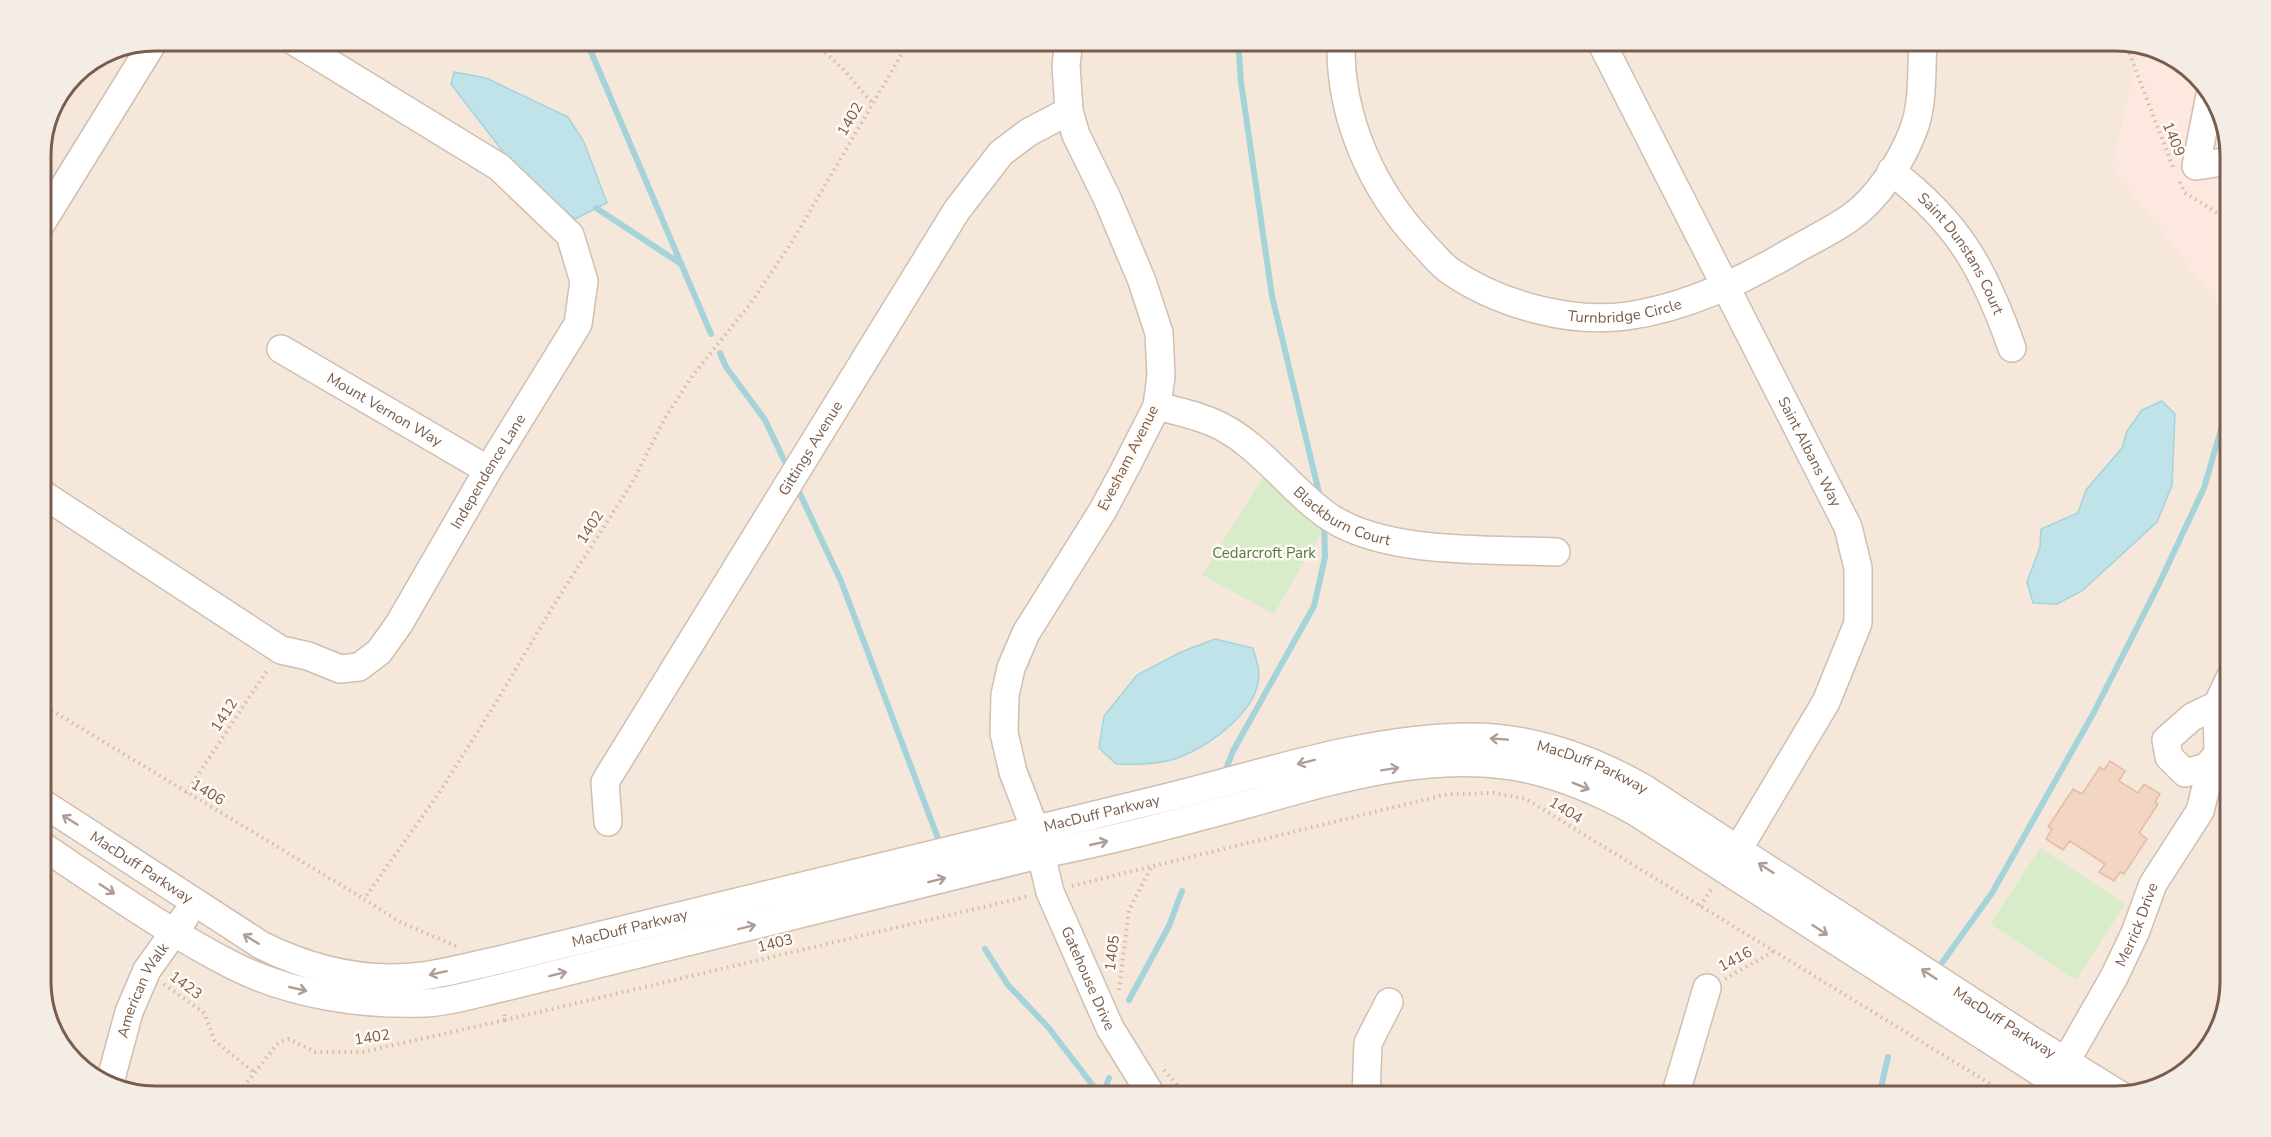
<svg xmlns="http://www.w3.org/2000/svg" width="2271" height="1137" font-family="'Nunito Sans',sans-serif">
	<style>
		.residential { fill: #f5e8da }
		.commercial { fill: #fde8e0 }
		.green { fill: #d8ecc9 }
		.water { fill: #bfe3e8; stroke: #a5d3da; stroke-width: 1.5 }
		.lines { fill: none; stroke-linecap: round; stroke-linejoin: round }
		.stream { stroke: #a5d3da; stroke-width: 6 }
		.building { fill: #f3d5c3; stroke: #e6bba3; stroke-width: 1.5 }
		.minor-casing { stroke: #d1beb0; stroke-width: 30 }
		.path { stroke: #d9b8a5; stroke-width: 4; stroke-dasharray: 1.5 4.5; stroke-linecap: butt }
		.minor { stroke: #fff; stroke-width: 27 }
		.oneway { stroke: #af9d94 }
		.labels { text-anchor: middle; stroke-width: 5; stroke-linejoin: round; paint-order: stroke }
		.street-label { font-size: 15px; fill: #7a5c4d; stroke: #fffaf3 }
		.park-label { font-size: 15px; fill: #537a41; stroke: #fffaf3 }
		.rim { fill: none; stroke: #7a5c4d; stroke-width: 3 }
	</style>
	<rect width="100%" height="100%" fill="#fdf6ec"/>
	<path class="residential" d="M 155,40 L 2116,40 L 2140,46 L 2113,168 L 2230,318 L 2230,982 L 2219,1033 L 2180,1077 L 2117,1096 L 155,1096 L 104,1085 L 60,1046 L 41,990 L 41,147 L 74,74 L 111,49 Z"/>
	<path class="commercial" d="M 2140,46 L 2167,52 L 2211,91 L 2230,147 L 2230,318 L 2113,168 Z"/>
	<g class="green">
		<path d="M 1267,471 L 1327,523 L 1274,614 L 1202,575 Z"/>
		<path d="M 2040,848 L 2125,904 L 2076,980 L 1990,924 Z"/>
	</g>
	<g class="water">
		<path d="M 454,72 L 486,78 L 568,117 L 584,142 L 607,203 L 575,219 L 511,162 L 451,84 Z"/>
		<path d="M 2162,401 L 2175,414 L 2172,485 L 2157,522 L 2082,591 L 2057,604 L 2033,603 L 2027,582 L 2040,547 L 2041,529 L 2078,513 L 2086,490 L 2122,448 L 2127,431 L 2142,410 Z"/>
		<path d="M 1215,639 L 1253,648 C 1255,656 1259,666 1259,675 C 1258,711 1211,745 1180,757 C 1160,765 1137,765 1116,764 L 1099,748 L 1104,716 L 1137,675 L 1181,652 Z"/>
	</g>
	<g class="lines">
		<g class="stream">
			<path d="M 586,40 L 711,334"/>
			<path d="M 1238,40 L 1241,82 L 1272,296 L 1320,497"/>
			<path d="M 596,208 L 681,264"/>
			<path d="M 720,353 L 726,367 L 765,420 L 785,462"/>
			<path d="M 800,494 L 841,581 L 939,841"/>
			<path d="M 1225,772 L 1233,751 L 1314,606 L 1325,557 L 1324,522"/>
			<path d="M 985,949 L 1008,985 L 1048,1027 L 1101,1096"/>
			<path d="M 1939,967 L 1992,893 L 2093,714 L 2158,586 L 2204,488 L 2230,398"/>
			<path d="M 1129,1000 L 1169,926 L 1182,891"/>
			<path d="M 1102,1096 L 1109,1078"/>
			<path d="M 1879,1096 L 1888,1057"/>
		</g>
	</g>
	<path class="building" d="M 2110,761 L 2125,771 L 2119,781 L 2138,793 L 2144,784 L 2160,794 L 2155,802 L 2158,804 L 2139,833 L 2147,839 L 2124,874 L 2120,872 L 2114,881 L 2099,872 L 2105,864 L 2070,841 L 2063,850 L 2046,839 L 2052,829 L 2048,827 L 2073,789 L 2082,794 L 2100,767 L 2104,770 Z"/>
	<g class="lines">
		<defs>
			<g id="minor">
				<path id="s1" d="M 1069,40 L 1066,65 L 1069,111 L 1076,135 L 1107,198 L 1142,281 L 1159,333 L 1161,376 L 1157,406 L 1126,467 L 1103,510 L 1026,633 L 1011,668 L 1005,695 L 1004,733 L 1013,772 L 1035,829 L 1050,892 L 1110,1028 L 1152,1096"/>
				<path id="s2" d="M 1341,40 C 1339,117 1372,190 1424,245 C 1432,253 1440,264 1450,271 C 1498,304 1569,324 1627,316 C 1685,308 1740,282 1791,252 C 1810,241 1831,231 1850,218 C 1878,198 1901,162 1913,131 C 1924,104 1921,68 1923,40"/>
				<path id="s3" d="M 1600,40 L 1848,527 L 1858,568 L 1858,623 L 1826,702 L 1730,863"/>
				<path d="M 2211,90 L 2196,166 L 2230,161"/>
				<path id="s4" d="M 1891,171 C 1959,223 1984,269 2012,348"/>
				<path d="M 41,224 L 154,41"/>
				<path id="s5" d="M 281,349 L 488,470"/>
				<path id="s6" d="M 1157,406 C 1176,411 1196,415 1214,423 C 1260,443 1290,491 1331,518 C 1388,555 1491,549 1556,552"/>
				<path id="s7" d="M 41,493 L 281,650 L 308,656 L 340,669 L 359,667 L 379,652 L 399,624 L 488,470 L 578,324 L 584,281 L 570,235 L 499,167 L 292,40"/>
				<path d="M 2207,767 L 2185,773 L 2169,757 L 2166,740 L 2192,717 L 2217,705"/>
				<path id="s8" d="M 41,802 L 261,945 C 311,970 367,983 423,976 C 447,973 471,966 495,961 C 711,908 927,855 1144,803 C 1252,778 1358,738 1470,737 C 1532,737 1593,759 1645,789 L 2028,1038 L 2120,1095"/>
				<path id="s9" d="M 608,822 L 605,782 L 957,210 L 1001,153 L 1029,132 L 1069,111"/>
				<path d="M 41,845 C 104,887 167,932 234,966 C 292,995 362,1005 425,1003 C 450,1002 477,993 501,988 L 1042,854 C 1110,841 1177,823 1244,805 C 1330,781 1421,752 1512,766 C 1555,773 1596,790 1634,811 L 2077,1096"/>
				<path id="s10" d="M 2058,1075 L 2114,977 L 2135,933 L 2153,884 L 2200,811 L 2207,783 L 2207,767 L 2218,753 L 2217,705 L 2230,678"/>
				<path id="s11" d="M 109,1086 L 129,1012 L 147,970 L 185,917"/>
				<path d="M 1366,1096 L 1368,1043 L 1389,1002"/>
				<path d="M 1675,1096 L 1707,988"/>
			</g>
		</defs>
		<use href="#minor" class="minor-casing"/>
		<g class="path">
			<path d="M 812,40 L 845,71 L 873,104"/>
			<path d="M 2125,42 L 2173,167"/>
			<path d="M 2180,182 L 2184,192 L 2230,221"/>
			<path d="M 41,704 L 364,899"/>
			<path d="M 186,793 L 268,669"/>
			<path d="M 1072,886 L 1448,794 L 1494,793 L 1526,799 L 2010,1096"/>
			<path d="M 1700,906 L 1713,887"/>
			<path d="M 456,946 L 400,922 L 364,899 L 441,790 L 495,704 L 555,603 L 632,483 L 665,418 L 693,375 L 751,303 L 793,240 L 910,40"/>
			<path d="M 1725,979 L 1774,951"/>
			<path d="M 164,984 L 204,1013 L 215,1041 L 255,1073"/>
			<path d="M 1119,990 L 1129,910 L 1152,866"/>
			<path d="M 505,1020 L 1030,896"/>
			<path d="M 1164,1070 L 1187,1096"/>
			<path d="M 236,1096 L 278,1043 L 289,1039 L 315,1052 L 363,1052 L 505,1020 L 504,1011"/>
		</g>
		<use href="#minor" class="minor"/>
	</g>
	<defs><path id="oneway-shaft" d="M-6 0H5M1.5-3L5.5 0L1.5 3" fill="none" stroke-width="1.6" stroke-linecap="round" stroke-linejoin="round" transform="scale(1.5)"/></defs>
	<g class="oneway">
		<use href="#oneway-shaft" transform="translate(1499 739) rotate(-176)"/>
		<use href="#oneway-shaft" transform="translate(1306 762) rotate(166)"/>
		<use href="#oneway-shaft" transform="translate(1390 769) rotate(-9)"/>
		<use href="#oneway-shaft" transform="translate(1581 786) rotate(22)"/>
		<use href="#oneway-shaft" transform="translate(70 820) rotate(-148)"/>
		<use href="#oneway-shaft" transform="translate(1099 843) rotate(-13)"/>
		<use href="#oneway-shaft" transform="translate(1766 868) rotate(-147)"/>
		<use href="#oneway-shaft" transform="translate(937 880) rotate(-14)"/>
		<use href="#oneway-shaft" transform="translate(107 889) rotate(33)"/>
		<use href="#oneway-shaft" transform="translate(747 927) rotate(-14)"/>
		<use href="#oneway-shaft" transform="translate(1820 930) rotate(33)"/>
		<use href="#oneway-shaft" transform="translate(251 939) rotate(-148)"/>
		<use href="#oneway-shaft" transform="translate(438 973) rotate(168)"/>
		<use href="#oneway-shaft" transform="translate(558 974) rotate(-14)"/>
		<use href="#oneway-shaft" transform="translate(1929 974) rotate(-147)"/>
		<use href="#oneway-shaft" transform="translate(298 989) rotate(13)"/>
	</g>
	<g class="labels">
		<g class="street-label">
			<text transform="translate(850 119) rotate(-60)" y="5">1402</text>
			<text transform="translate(2174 139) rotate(68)" y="5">1409</text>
			<text dy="5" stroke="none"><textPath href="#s4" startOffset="110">Saint Dunstans Court</textPath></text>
			<text dy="5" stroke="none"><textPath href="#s2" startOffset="448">Turnbridge Circle</textPath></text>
			<text dy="5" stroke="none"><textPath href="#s5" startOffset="120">Mount Vernon Way</textPath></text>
			<text dy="5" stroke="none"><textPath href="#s9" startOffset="432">Gittings Avenue</textPath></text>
			<text dy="5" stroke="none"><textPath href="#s3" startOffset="462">Saint Albans Way</textPath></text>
			<text transform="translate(1128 458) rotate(-63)" y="5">Evesham Avenue</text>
			<text dy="5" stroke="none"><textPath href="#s7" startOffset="604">Independence Lane</textPath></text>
			<text dy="5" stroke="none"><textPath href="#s6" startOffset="220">Blackburn Court</textPath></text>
			<text transform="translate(590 527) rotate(-57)" y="5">1402</text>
			<text transform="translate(224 715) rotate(-57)" y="5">1412</text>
			<text dy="5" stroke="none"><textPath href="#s8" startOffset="1632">MacDuff Parkway</textPath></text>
			<text transform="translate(208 792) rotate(31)" y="5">1406</text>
			<text transform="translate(1566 810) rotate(32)" y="5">1404</text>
			<text dy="5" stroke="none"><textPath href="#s8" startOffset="1128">MacDuff Parkway</textPath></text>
			<text dy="5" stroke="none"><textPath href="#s8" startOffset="120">MacDuff Parkway</textPath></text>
			<text dy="5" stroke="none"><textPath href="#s10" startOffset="170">Merrick Drive</textPath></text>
			<text dy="5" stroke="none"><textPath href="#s8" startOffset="642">MacDuff Parkway</textPath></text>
			<text transform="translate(775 943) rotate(-14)" y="5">1403</text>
			<text transform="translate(1112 953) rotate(-83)" y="5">1405</text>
			<text transform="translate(1735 959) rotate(-28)" y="5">1416</text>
			<text dy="5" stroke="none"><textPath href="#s1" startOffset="1011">Gatehouse Drive</textPath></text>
			<text transform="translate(186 985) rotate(37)" y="5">1423</text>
			<text dy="5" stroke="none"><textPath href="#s11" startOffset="102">American Walk</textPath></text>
			<text dy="5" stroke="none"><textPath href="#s8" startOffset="2118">MacDuff Parkway</textPath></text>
			<text transform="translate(372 1037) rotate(-9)" y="5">1402</text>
		</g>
		<g class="park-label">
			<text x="1264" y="558">Cedarcroft Park</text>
		</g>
	</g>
	<path d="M0 0H2271V1137H0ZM155 51H2116A104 104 0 0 1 2220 155V982A104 104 0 0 1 2116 1086H155A104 104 0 0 1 51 982V155A104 104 0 0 1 155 51Z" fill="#f4ede6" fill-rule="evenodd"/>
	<path class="rim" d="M155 51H2116A104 104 0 0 1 2220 155V982A104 104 0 0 1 2116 1086H155A104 104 0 0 1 51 982V155A104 104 0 0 1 155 51Z"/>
</svg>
